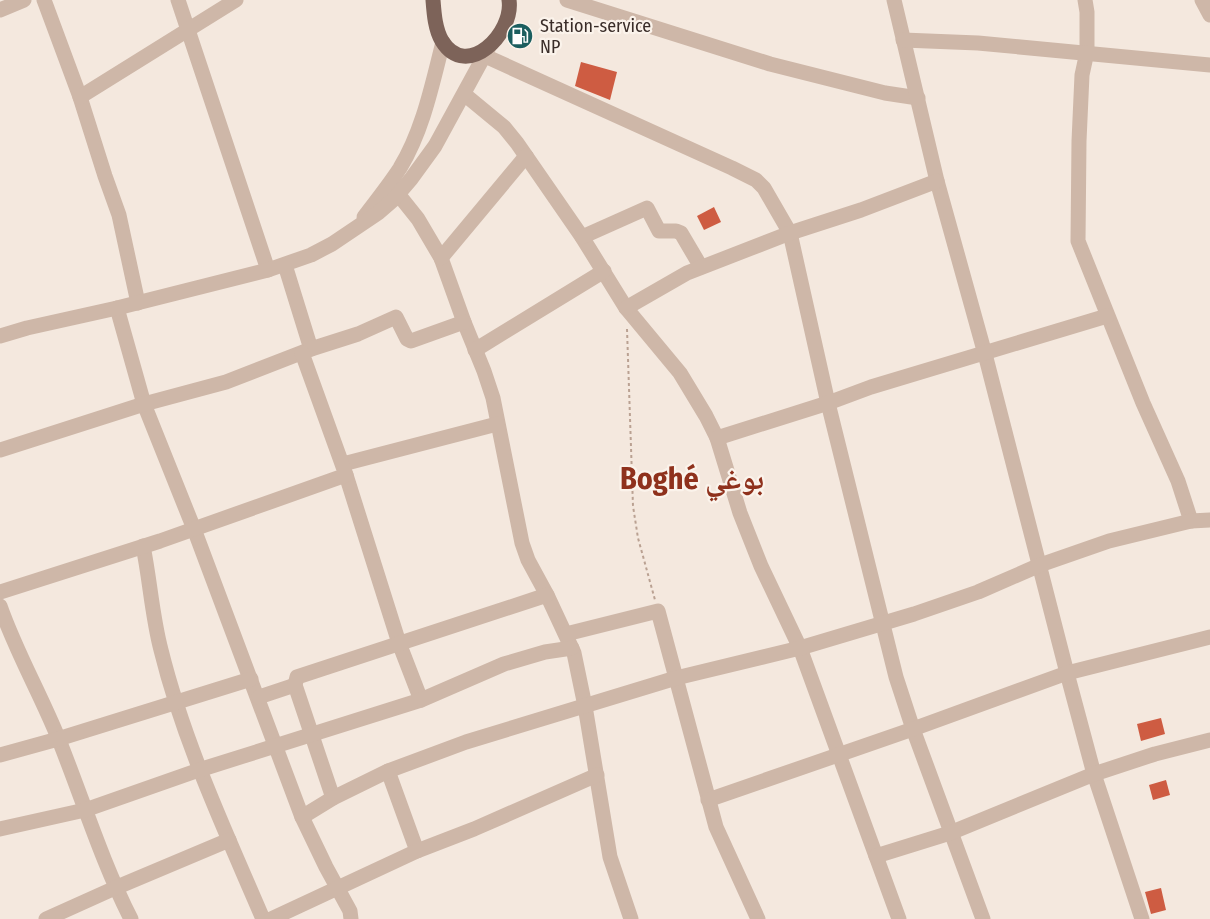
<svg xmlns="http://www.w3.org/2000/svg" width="1210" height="919" font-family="'Fira Sans Condensed','Noto Naskh Arabic',sans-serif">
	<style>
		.building { fill: #ce5c42 }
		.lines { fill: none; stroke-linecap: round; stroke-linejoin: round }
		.path { stroke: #baa192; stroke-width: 2; stroke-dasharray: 3 3; stroke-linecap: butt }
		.minor { stroke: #ceb7a8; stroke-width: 15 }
		.major { stroke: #7d6359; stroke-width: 15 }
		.labels { text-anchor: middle; stroke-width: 4.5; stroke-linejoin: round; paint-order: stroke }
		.poi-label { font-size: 18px; fill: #3a2d29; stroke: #fbf3eb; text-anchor: start }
		.town-label { font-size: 30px; font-weight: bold; fill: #8f311c; stroke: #fbf3eb }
	</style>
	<rect width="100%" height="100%" fill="#f4e8de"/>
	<g class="building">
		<path d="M 581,62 L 617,72 L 610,100 L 575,86 Z"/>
		<path d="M 714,207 L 721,222 L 704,230 L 697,216 Z"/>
		<path d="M 1161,718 L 1165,734 L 1141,741 L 1137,724 Z"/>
		<path d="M 1166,780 L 1170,795 L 1153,800 L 1149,785 Z"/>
		<path d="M 1161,888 L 1166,910 L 1151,914 L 1145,892 Z"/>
	</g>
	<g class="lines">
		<path class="path" d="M 627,329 L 633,506 L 638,538 L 655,600"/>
		<g class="minor">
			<path d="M 44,0 L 80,97 L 105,176 L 119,215 L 138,303"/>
			<path d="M 178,0 L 268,270"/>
			<path d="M 567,0 L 770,64 L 885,93 L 918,98"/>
			<path d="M 894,0 L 937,181 L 985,354 L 1067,673 L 1094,774 L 1142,919"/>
			<path d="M 1085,0 L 1087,12 L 1087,52 L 1082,75 L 1079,141 L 1078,241 L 1143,403 L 1178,481 L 1191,521"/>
			<path d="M 1202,0 L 1210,15"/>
			<path d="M 0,10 L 24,0"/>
			<path d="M 903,40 L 978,43 L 1210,65"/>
			<path d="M 485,56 L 732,168 L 756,180 L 764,188 L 790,233 L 828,403 L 896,677 L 913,729 L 983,919"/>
			<path d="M 464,94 L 504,127 L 517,143 L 582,237 L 626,308 L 680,373 L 706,416 L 717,438 L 740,513 L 761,566 L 800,648 L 899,919"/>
			<path d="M 80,97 L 236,0"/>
			<path d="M 398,194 L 418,219 L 441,258 L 464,322 L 484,371 L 493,398 L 522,543 L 528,560 L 547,595 L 574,653 L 585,706 L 610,857 L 631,919"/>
			<path d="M 364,217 C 376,201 389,185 400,168 C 423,130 432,85 443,42"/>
			<path d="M 582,237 L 647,208 L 659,231 L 676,231 L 681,233 L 701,267"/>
			<path d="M 441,258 L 526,156"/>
			<path d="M 285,265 L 311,349"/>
			<path d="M 117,308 L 144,404 L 194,529 L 302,817 L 326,867 L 350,911 L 351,919"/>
			<path d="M 626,308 L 687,273 L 790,233 L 861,210 L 937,181"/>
			<path d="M 0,336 L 27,328 L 117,308 L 268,270 L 311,255 L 332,244 L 378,213 L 393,200 L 411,179 L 435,146 L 489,47"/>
			<path d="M 475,350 L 604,271"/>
			<path d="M 717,438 L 828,403 L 871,387 L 1107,316"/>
			<path d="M 0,450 L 144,404 L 226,382 L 311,349 L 358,334 L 396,317 L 407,339 L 411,341 L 464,322"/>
			<path d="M 343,464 L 497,424"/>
			<path d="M 346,475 L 399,643 L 421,700"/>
			<path d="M 143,546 C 150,580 152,616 161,650 C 184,743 225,830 263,919"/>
			<path d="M 0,592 L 160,541 L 346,475 L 302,353"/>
			<path d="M 0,606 C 16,652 41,695 59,740 C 83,800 102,862 131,919"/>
			<path d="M 566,634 L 658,611 L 716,827 L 758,919"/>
			<path d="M 259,697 L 295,685"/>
			<path d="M 0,755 L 58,739 L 251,679"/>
			<path d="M 388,771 L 417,851"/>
			<path d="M 333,798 L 295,685 L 297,677 L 547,595"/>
			<path d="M 708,800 L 913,729 L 1067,673 L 1210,637"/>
			<path d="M 302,817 L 333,798 L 388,771 L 466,742 L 676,678 L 800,648 L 914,614 L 978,592 L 1040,565 L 1109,541 L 1191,521 L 1210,520"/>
			<path d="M 0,829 L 85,810 L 199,770 L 421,700 L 504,664 L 545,652 L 572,648"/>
			<path d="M 876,856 L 950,833 L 1094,774 L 1155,754 L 1210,740"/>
			<path d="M 46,919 L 115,888 L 229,840"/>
			<path d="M 271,919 L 417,851 L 474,829 L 597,775"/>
		</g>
		<path class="major" d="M 433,0 C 434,13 435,29 442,41 C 467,81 514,33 509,0"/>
	</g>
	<defs>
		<symbol id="fuel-disc" viewBox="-11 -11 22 22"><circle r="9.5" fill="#1b5e5f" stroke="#fbf3eb"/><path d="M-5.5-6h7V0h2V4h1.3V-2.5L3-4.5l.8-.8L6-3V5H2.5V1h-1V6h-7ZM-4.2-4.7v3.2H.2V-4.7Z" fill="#fff"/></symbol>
	</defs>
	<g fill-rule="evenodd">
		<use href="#fuel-disc" x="505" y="21" width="30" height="30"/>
	</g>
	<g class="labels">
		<g class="poi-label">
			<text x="540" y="32">Station-service<tspan x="540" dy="21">NP</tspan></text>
		</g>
		<g class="town-label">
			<text x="692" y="489">Boghé بوغي</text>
		</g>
	</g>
</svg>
